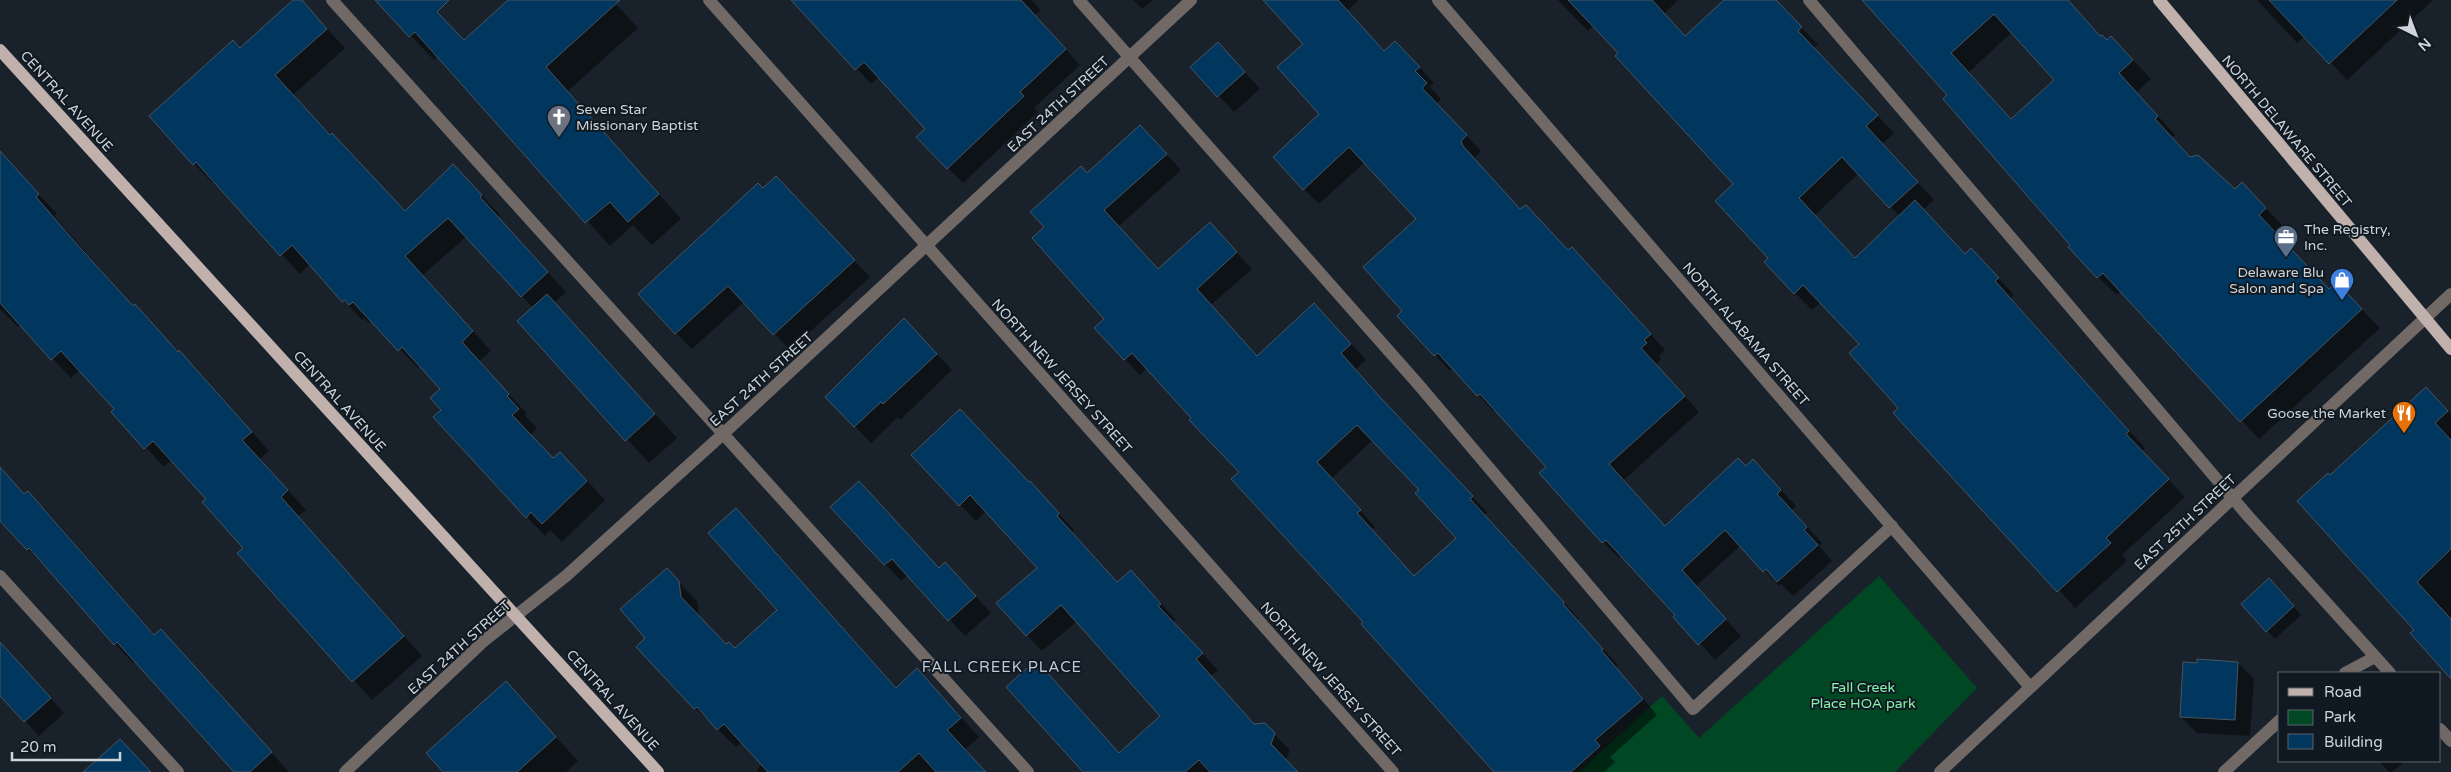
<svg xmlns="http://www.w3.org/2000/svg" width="2451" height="772" font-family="'Varela Round',sans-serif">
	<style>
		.green { fill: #004723 }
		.shadow { fill: #0007; fill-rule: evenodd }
		.building { fill: #01365e; stroke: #4a555f; fill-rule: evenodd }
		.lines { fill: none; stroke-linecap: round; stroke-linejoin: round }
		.minor { stroke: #706966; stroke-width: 12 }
		.major { stroke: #c0b1ac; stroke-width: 12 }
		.labels { text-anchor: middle; stroke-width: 4; stroke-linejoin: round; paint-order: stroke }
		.street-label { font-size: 14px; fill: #cdd4da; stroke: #101921 }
		.poi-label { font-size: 14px; fill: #cdd4da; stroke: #101921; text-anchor: start }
		.park-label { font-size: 14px; fill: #88f2ac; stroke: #101921 }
		.neighbourhood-label { font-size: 15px; letter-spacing: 1px; fill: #bfcbd7; stroke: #101921 }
	</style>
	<rect width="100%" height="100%" fill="#19222b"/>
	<path class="green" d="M 1879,576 L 1977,688 L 1895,772 L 1579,772 L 1662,696 L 1699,738 Z"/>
	<g class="shadow">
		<path d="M 295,0 L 300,0 L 345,48 L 293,95 L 405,212 L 472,185 L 500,215 L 498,217 L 566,292 L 554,303 L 677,438 L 649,463 L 519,321 L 533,308 L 467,236 L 423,275 L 491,351 L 479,361 L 527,414 L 525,416 L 537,428 L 530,435 L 553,460 L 579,472 L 605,500 L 562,542 L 550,530 L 545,536 L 527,517 L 442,410 L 441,389 L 421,366 L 418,368 L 372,320 L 369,323 L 364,318 L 362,320 L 310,264 L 300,274 L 215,181 L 213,183 L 194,164 L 241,49 Z"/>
		<path d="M 376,0 L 426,0 L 464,41 L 508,2 L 507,0 L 612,0 L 638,28 L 568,91 L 681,219 L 652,245 L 633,225 L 610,246 L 438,56 L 434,60 Z"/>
		<path d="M 792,0 L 1031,0 L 1041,10 L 1035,15 L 1080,65 L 1034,108 L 1038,112 L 963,183 L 948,168 L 927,129 L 879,77 L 871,84 Z"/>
		<path d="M 1133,0 L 1153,0 L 1142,9 Z"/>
		<path d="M 1265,0 L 1359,0 L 1347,11 L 1385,52 L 1411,58 L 1434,83 L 1430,87 L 1441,99 L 1436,104 L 1481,151 L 1475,158 L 1478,163 L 1521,210 L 1587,265 L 1665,350 L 1659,356 L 1661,359 L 1656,364 L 1699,412 L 1624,480 L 1665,527 L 1746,467 L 1768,476 L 1796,506 L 1792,510 L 1822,543 L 1819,546 L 1832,561 L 1793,596 L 1781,584 L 1779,586 L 1741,545 L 1696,586 L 1741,636 L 1715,660 L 1621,555 L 1619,558 L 1603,542 L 1541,473 L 1547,467 L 1495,409 L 1493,411 L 1453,368 L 1450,371 L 1435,355 L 1404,311 L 1418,219 L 1365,162 L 1319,204 L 1304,189 L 1321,114 L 1304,44 Z"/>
		<path d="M 1558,0 L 1678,0 L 1664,14 L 1686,37 L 1726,0 L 1776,0 L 1818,45 L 1814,48 L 1894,133 L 1882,144 L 1934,200 L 1923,210 L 1965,255 L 1971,249 L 1988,266 L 2014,295 L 2011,298 L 2145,448 L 2142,452 L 2185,497 L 2122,555 L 2127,561 L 2075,608 L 1900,408 L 1860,344 L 1821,302 L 1812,310 L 1795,293 L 1770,258 L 1735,184 L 1594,26 L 1588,31 ZM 1859,173 L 1900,217 L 1856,259 L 1815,215 Z"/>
		<path d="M 1863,0 L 2068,0 L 2101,37 L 2129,56 L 2151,79 L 2137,92 L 2175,135 L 2172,138 L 2191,158 L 2235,190 L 2260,202 L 2284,227 L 2276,234 L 2330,290 L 2355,302 L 2380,328 L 2259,439 L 2121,291 L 2117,295 L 2098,277 L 1949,95 ZM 2012,32 L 2055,80 L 2012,120 L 1969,72 Z"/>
		<path d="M 2257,0 L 2433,0 L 2347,80 L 2305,36 L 2297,43 Z"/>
		<path d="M 1234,60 L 1260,89 L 1234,112 L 1192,67 Z"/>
		<path d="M 1140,126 L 1181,170 L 1119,226 L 1158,270 L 1210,224 L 1252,269 L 1211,305 L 1258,357 L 1330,320 L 1366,360 L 1356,369 L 1393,413 L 1487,512 L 1484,515 L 1579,619 L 1577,620 L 1618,665 L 1616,667 L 1657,715 L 1610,757 L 1615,762 L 1604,772 L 1496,772 L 1365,623 L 1241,472 L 1192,418 L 1147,368 L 1140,375 L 1125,359 L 1106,319 L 1045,227 L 1087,174 ZM 1373,440 L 1421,490 L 1458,538 L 1415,577 L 1372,530 L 1375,527 L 1332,478 Z"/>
		<path d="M 0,152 L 57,214 L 54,216 L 134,307 L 198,370 L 269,451 L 260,459 L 306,510 L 298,516 L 422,656 L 372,700 L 239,554 L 245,548 L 208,499 L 172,459 L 164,467 L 113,412 L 115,409 L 80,370 L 71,378 L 21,325 L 18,327 L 0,309 Z"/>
		<path d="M 763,190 L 792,194 L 870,277 L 790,350 L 744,302 L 692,349 L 676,333 Z"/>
		<path d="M 920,336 L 952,370 L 900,420 L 898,417 L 871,443 L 827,397 Z"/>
		<path d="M 2426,388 L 2451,414 L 2451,676 L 2415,630 L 2330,477 Z"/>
		<path d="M 912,455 L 1030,483 L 1074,530 L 1072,532 L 1118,583 L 1146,587 L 1176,620 L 1173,622 L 1218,670 L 1211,676 L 1255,725 L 1264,724 L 1290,750 L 1286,760 L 1297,772 L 1084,772 L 1036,662 L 1120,754 L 1161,716 L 1077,621 L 1042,651 L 1027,635 L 998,604 L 1038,568 L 986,511 L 976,521 Z"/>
		<path d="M 0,467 L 25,495 L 28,493 L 47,511 L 156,636 L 179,650 L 289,772 L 236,772 L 136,661 L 133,663 L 115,644 L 48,566 L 46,568 L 0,520 Z"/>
		<path d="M 832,507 L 961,580 L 991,613 L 965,636 L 908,575 L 901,581 Z"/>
		<path d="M 736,509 L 897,688 L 917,670 L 935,689 L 979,737 L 965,749 L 985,772 L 757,772 L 761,763 L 742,742 L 736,747 L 695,708 L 647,638 L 667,570 L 697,601 L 699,617 L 726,646 L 735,650 L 779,610 Z"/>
		<path d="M 2277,588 L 2301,615 L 2275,639 L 2242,604 Z"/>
		<path d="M 0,642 L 64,713 L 39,736 L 0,694 Z"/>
		<path d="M 2238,663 L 2254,679 L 2250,736 L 2197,733 L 2181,717 Z"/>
		<path d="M 506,683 L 578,761 L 566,772 L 445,772 Z"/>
		<path d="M 2379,761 L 2405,761 L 2392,772 L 2389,772 Z"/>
	</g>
	<g class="building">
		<path d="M 293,0 L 302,0 L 327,29 L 275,75 L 330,135 L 332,133 L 405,211 L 453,164 L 482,195 L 480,197 L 548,272 L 521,297 L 448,218 L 405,256 L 473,331 L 462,342 L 509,394 L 507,396 L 519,409 L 512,415 L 553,458 L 560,452 L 587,481 L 542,524 L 531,512 L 526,518 L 433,417 L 441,410 L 430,398 L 440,389 L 402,347 L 398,351 L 353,302 L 349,305 L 345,300 L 342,302 L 292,245 L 280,256 L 196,162 L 193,165 L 149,116 L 233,40 L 240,48 Z"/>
		<path d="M 375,0 L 449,0 L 437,12 L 464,40 L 508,0 L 620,0 L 546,67 L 659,194 L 628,222 L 610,202 L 585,223 L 415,32 L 409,37 Z"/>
		<path d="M 791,0 L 1021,0 L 1066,49 L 1020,92 L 1024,96 L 947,169 L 916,137 L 925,129 L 864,62 L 855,70 Z"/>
		<path d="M 1263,0 L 1338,0 L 1384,51 L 1395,41 L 1420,67 L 1415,71 L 1427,83 L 1422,88 L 1467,135 L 1461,141 L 1463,146 L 1520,209 L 1526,205 L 1568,250 L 1572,247 L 1651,334 L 1644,340 L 1647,343 L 1641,348 L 1685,396 L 1609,464 L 1665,526 L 1738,458 L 1746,466 L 1753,459 L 1781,490 L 1777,494 L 1807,527 L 1804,530 L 1818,545 L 1777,582 L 1766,569 L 1763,572 L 1725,530 L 1682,570 L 1726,619 L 1698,645 L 1673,617 L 1675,615 L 1606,540 L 1602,543 L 1539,473 L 1546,467 L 1480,394 L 1477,396 L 1438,353 L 1434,356 L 1397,316 L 1402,311 L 1363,267 L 1416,219 L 1349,147 L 1303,190 L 1273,157 L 1319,114 L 1277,67 L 1303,44 Z"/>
		<path d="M 1568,0 L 1652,0 L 1685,36 L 1724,0 L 1776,0 L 1802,27 L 1798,31 L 1878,115 L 1866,126 L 1918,182 L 1889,208 L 1842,157 L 1799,198 L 1855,258 L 1915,200 L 1965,254 L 1971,248 L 1999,278 L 1995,281 L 2129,431 L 2126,434 L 2169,479 L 2106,538 L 2111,543 L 2057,592 L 1893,413 L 1898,408 L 1849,353 L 1859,344 L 1803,285 L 1794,294 L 1764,262 L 1768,258 L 1715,201 L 1733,184 L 1618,59 L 1615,56 L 1618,53 Z"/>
		<path d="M 1862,0 L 2068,0 L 2100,36 L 2102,35 L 2107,40 L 2111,36 L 2133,60 L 2119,73 L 2158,116 L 2155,119 L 2190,157 L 2198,155 L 2235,189 L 2242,182 L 2266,208 L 2259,215 L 2329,289 L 2337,282 L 2362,309 L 2240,422 L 2103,273 L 2097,278 L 2068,247 L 2070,245 L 1943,99 L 1947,95 ZM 1994,14 L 2054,80 L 2011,119 L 1951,53 Z"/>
		<path d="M 2269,0 L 2397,0 L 2329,64 Z"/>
		<path d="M 1218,42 L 1245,72 L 1217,97 L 1190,67 Z"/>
		<path d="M 1140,125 L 1167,154 L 1104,210 L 1158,269 L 1210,222 L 1237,252 L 1197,289 L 1257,356 L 1314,303 L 1351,344 L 1341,353 L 1378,395 L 1473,496 L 1470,499 L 1564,602 L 1563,604 L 1603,649 L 1601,650 L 1643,699 L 1595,740 L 1600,746 L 1571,772 L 1494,772 L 1361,624 L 1363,622 L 1231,479 L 1239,472 L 1189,420 L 1191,418 L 1132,353 L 1124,360 L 1094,328 L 1104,319 L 1032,238 L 1044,227 L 1030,212 L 1081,166 L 1087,173 ZM 1357,425 L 1419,490 L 1415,493 L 1456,538 L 1414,576 L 1357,513 L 1361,510 L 1317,462 Z"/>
		<path d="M 0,151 L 39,194 L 36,197 L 74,241 L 133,306 L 135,304 L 178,352 L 179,350 L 252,432 L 242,440 L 288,490 L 281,497 L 404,636 L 352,682 L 237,553 L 243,548 L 202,502 L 206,499 L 153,441 L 144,449 L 111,412 L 114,409 L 61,351 L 51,360 L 0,303 Z"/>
		<path d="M 776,176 L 855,260 L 773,335 L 728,286 L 675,334 L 638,294 L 758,183 L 763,188 Z"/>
		<path d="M 547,294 L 655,414 L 625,441 L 517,321 Z"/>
		<path d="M 904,318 L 937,354 L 883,404 L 881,402 L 854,427 L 825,397 Z"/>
		<path d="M 2426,387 L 2448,411 L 2435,423 L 2451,440 L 2451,549 L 2417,582 L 2451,619 L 2451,679 L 2410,633 L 2414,630 L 2297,501 L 2328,473 L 2330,475 Z"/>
		<path d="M 960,409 L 1029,482 L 1030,481 L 1059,513 L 1057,516 L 1117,582 L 1131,570 L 1161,604 L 1158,606 L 1203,653 L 1196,659 L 1254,724 L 1265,723 L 1275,733 L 1271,744 L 1298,772 L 1210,772 L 1199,760 L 1185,772 L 1083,772 L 1006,687 L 1036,660 L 1119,753 L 1160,716 L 1061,605 L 1026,636 L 996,603 L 1037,568 L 970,495 L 959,506 L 911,455 Z"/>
		<path d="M 0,467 L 24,494 L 28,491 L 154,635 L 161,629 L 272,752 L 250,772 L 234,772 L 117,642 L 114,645 L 29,548 L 27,550 L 0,521 Z"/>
		<path d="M 859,481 L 939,568 L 945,562 L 976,596 L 948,621 L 892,559 L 884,565 L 830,507 Z"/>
		<path d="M 736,508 L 896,688 L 917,668 L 961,718 L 947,730 L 986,772 L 936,772 L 919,753 L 898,772 L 768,772 L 724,724 L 717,730 L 697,707 L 694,709 L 636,647 L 645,638 L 620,609 L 667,568 L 679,581 L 681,597 L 726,644 L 729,642 L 735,648 L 777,610 L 708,533 Z"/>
		<path d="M 2269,578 L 2294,606 L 2266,632 L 2241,604 Z"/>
		<path d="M 0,642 L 51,698 L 24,722 L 0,696 Z"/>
		<path d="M 2197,659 L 2238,662 L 2235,720 L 2180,717 L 2183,662 L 2197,663 Z"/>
		<path d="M 506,681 L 556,737 L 517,772 L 443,772 L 426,753 Z"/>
		<path d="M 120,739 L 151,772 L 83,772 Z"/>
	</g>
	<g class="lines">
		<g class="minor">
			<path d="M 332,0 L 1028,772"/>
			<path d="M 709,0 L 1393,772"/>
			<path d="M 1079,0 L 1418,384 L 1693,709 L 1892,526"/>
			<path d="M 1438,0 L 2030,687"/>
			<path d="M 1809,0 L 2248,516 L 2390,673"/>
			<path d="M 0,576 L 178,772"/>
			<path d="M 2345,673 L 2375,657"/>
			<path d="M 2440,729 L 2451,741"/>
			<path d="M 345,772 L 485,640 L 566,576 L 723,434 L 1191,0"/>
			<path d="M 1940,772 L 2451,294"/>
			<path d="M 2224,772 L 2280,720"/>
		</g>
		<g class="major">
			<path d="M 2159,0 L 2451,349"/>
			<path d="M 0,50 L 658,772"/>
		</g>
	</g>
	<defs>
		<symbol id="church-pin" viewBox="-11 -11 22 30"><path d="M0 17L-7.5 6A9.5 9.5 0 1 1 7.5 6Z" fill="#6b7280" stroke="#101921"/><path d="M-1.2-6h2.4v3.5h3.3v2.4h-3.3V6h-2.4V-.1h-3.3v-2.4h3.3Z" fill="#fff"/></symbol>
		<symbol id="office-pin" viewBox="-11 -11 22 30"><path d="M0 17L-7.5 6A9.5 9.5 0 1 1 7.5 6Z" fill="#5c6f8a" stroke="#101921"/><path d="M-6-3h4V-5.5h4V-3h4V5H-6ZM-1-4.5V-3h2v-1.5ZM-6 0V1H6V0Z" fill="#fff"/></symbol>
		<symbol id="shop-pin" viewBox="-11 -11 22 30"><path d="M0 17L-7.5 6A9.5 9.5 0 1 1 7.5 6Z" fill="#3f7fe0" stroke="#101921"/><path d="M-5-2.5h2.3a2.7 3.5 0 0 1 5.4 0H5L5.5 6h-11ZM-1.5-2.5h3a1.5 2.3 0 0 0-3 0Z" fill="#fff"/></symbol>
		<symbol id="restaurant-pin" viewBox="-11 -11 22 30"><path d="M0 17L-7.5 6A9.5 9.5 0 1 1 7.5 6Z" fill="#e8710a" stroke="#101921"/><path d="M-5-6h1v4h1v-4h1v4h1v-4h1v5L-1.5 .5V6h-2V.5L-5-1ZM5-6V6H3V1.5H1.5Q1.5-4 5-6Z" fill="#fff"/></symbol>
	</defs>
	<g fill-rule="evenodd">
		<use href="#church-pin" x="545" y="103" width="28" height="38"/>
		<use href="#office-pin" x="2272" y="223" width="28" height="38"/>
		<use href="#shop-pin" x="2328" y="266" width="28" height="38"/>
		<use href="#restaurant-pin" x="2390" y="399" width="28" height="38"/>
	</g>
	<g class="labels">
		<g class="street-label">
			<text transform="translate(67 101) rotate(48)" y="5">CENTRAL AVENUE</text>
			<text transform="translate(1058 104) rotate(-43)" y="5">EAST 24TH STREET</text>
			<text transform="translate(2287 131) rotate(50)" y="5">NORTH DELAWARE STREET</text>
			<text transform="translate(1746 334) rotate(49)" y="5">NORTH ALABAMA STREET</text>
			<text transform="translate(1062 376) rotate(48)" y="5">NORTH NEW JERSEY STREET</text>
			<text transform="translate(761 379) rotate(-42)" y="5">EAST 24TH STREET</text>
			<text transform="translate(340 401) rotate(48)" y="5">CENTRAL AVENUE</text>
			<text transform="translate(2185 522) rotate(-43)" y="5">EAST 25TH STREET</text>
			<text transform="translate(459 647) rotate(-42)" y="5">EAST 24TH STREET</text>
			<text transform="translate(1331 679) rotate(48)" y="5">NORTH NEW JERSEY STREET</text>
			<text transform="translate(613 700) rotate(48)" y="5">CENTRAL AVENUE</text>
		</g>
		<g class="poi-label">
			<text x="576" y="114">Seven Star<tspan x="576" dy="16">Missionary Baptist</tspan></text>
			<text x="2304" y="234">The Registry,<tspan x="2304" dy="16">Inc.</tspan></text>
			<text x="2324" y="277" text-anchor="end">Delaware Blu<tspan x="2324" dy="16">Salon and Spa</tspan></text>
			<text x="2386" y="418" text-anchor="end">Goose the Market</text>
		</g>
		<g class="park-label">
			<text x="1863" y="692">Fall Creek<tspan x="1863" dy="16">Place HOA park</tspan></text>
		</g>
		<g class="neighbourhood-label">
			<text x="1002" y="672">FALL CREEK PLACE</text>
		</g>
	</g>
	<rect x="2278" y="672" width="162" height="90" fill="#101921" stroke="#5c646b"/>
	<rect x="2288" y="688" width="25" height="8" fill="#c0b1ac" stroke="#5c646b"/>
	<text x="2324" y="697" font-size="15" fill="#cdd4da">Road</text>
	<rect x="2288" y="710" width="25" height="15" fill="#004723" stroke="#5c646b"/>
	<text x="2324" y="722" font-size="15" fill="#cdd4da">Park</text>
	<rect x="2288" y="734" width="25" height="15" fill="#01365e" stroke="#5c646b"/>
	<text x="2324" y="747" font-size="15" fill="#cdd4da">Building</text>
	<g transform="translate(2416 35) rotate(138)" stroke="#101921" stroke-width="4" paint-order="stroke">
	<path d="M0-4L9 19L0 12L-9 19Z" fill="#cdd4da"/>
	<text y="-8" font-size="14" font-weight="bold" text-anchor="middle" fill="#cdd4da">N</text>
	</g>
	<path d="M12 752v8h108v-8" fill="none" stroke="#cdd4da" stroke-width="2.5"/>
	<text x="20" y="752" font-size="15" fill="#cdd4da" stroke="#101921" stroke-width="4" paint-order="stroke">20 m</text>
</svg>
